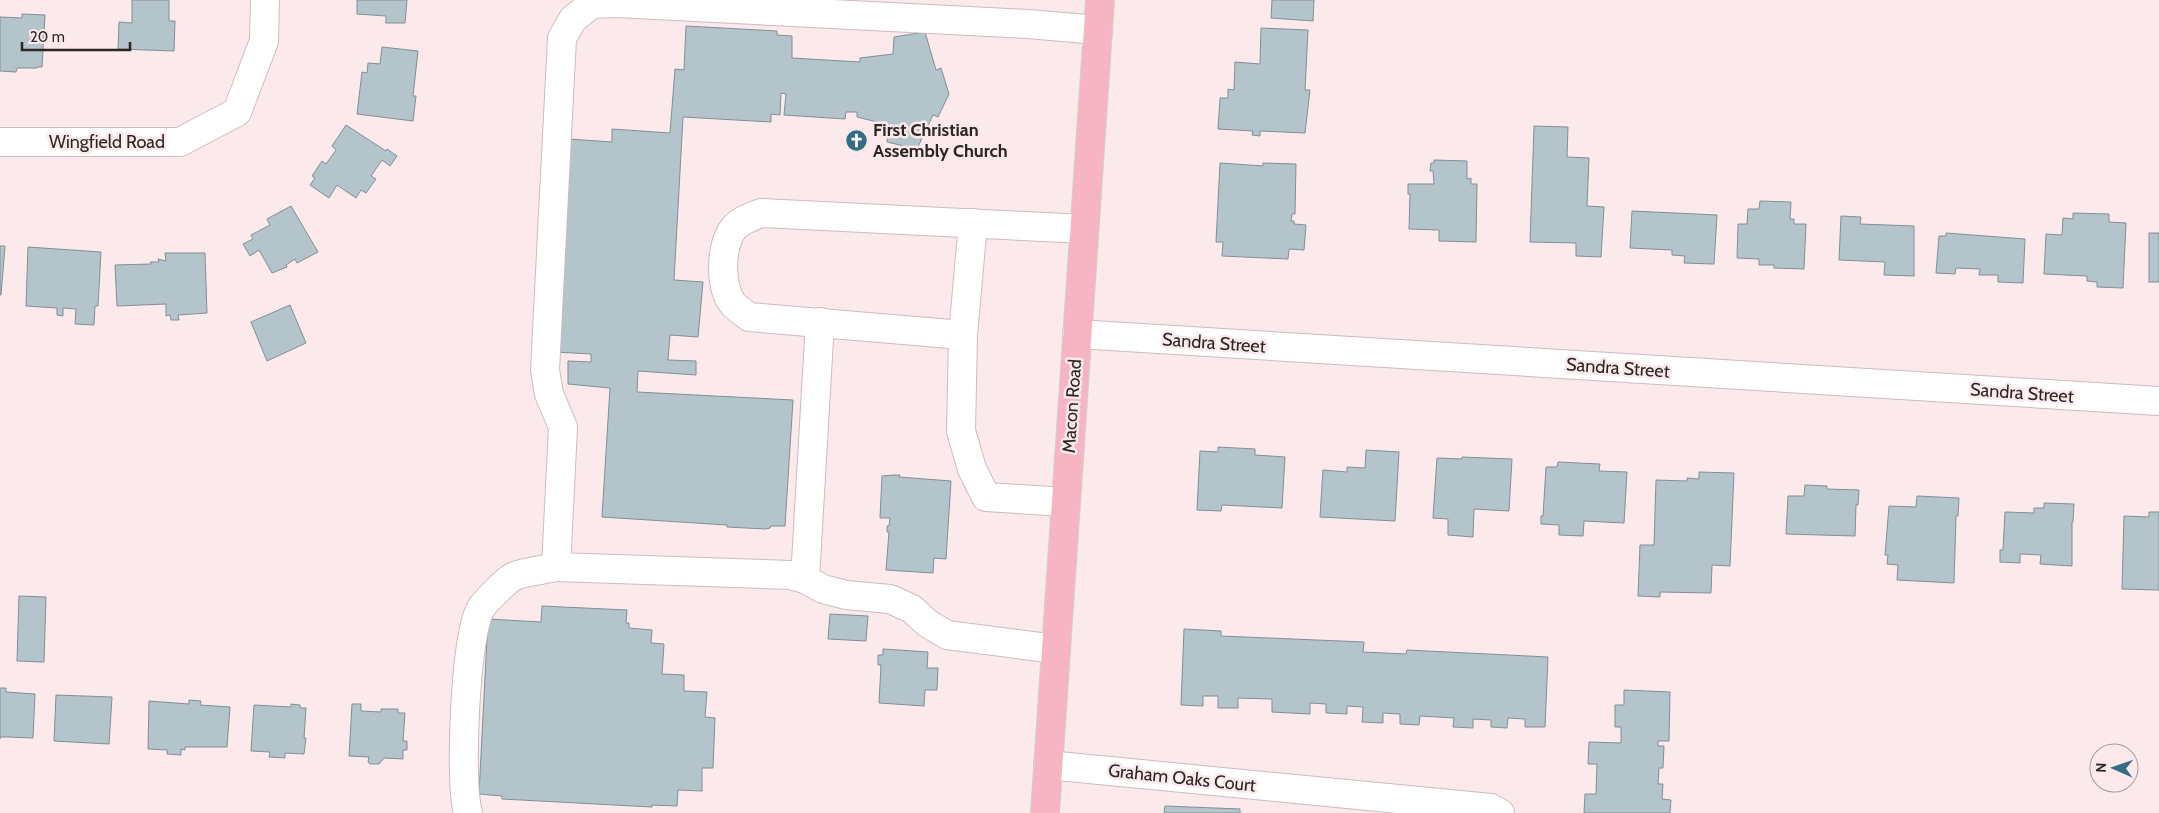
<svg xmlns="http://www.w3.org/2000/svg" width="2159" height="813" font-family="Cabin,sans-serif">
	<style>
		.building { fill: #b4c4cb; stroke: #818f97 }
		.lines { fill: none; stroke-linecap: round; stroke-linejoin: round }
		.minor-casing { stroke: #cdbcbf; stroke-width: 30 }
		.major-casing { stroke: #d1cfcf; stroke-width: 30 }
		.minor { stroke: #fff; stroke-width: 28 }
		.major { stroke: #f7b4c3; stroke-width: 28 }
		.labels { text-anchor: middle; stroke-width: 5; stroke-linejoin: round; paint-order: stroke }
		.poi-label { font-size: 18px; font-weight: bold; fill: #2d2627; stroke: #fbe9eb; text-anchor: start }
		.street-label { font-size: 18px; fill: #2d2627; stroke: #fbe9eb }
	</style>
	<rect width="100%" height="100%" fill="#fbe9eb"/>
	<g class="building">
		<path d="M 132,0 L 169,0 L 169,21 L 175,21 L 174,51 L 118,49 L 119,22 L 132,23 Z"/>
		<path d="M 357,0 L 407,0 L 405,23 L 386,23 L 386,16 L 357,14 Z"/>
		<path d="M 1272,0 L 1314,0 L 1313,21 L 1271,18 Z"/>
		<path d="M 22,14 L 45,15 L 42,67 L 37,67 L 37,68 L 17,68 L 16,72 L 0,71 L 0,17 L 22,18 Z"/>
		<path d="M 686,26 L 777,31 L 777,35 L 792,36 L 792,58 L 860,62 L 860,58 L 893,54 L 894,37 L 925,32 L 936,70 L 941,68 L 949,94 L 938,117 L 933,115 L 917,149 L 887,142 L 889,125 L 857,117 L 857,112 L 846,112 L 845,119 L 784,115 L 786,94 L 781,93 L 780,115 L 771,114 L 771,122 L 683,117 L 674,280 L 703,282 L 698,337 L 670,335 L 668,360 L 696,361 L 696,375 L 638,371 L 637,392 L 793,400 L 785,526 L 771,526 L 770,528 L 765,529 L 727,527 L 727,525 L 602,517 L 610,388 L 568,384 L 568,361 L 591,362 L 591,354 L 554,352 L 568,139 L 612,142 L 612,129 L 670,133 L 675,69 L 684,70 Z"/>
		<path d="M 1261,28 L 1308,30 L 1305,90 L 1310,90 L 1305,133 L 1260,131 L 1260,136 L 1252,135 L 1253,131 L 1218,129 L 1220,98 L 1228,98 L 1228,89 L 1234,90 L 1235,62 L 1260,64 Z"/>
		<path d="M 382,47 L 418,51 L 413,96 L 416,96 L 413,121 L 357,114 L 362,72 L 367,73 L 368,63 L 380,64 Z"/>
		<path d="M 346,125 L 386,151 L 387,149 L 397,156 L 390,166 L 382,160 L 371,176 L 376,179 L 366,193 L 361,190 L 356,198 L 337,185 L 329,198 L 310,185 L 315,178 L 312,176 L 322,161 L 326,164 L 336,150 L 332,146 Z"/>
		<path d="M 1534,126 L 1568,127 L 1567,157 L 1589,158 L 1587,206 L 1604,207 L 1601,257 L 1576,256 L 1576,243 L 1530,242 Z"/>
		<path d="M 1434,160 L 1467,161 L 1467,179 L 1471,178 L 1471,184 L 1477,184 L 1476,242 L 1439,241 L 1439,230 L 1409,229 L 1410,194 L 1408,194 L 1408,184 L 1434,184 L 1433,171 L 1430,171 L 1431,163 L 1434,163 Z"/>
		<path d="M 1220,163 L 1263,166 L 1263,163 L 1296,164 L 1295,214 L 1292,214 L 1291,221 L 1294,221 L 1294,224 L 1306,225 L 1304,250 L 1289,249 L 1288,259 L 1222,256 L 1223,242 L 1216,242 Z"/>
		<path d="M 1760,201 L 1791,202 L 1790,219 L 1794,219 L 1794,224 L 1806,224 L 1804,269 L 1774,268 L 1774,265 L 1759,265 L 1759,259 L 1737,258 L 1738,224 L 1747,224 L 1748,209 L 1759,209 Z"/>
		<path d="M 291,206 L 318,252 L 297,263 L 295,259 L 286,265 L 287,267 L 272,273 L 259,250 L 250,256 L 243,244 L 253,239 L 251,235 L 270,225 L 267,219 Z"/>
		<path d="M 1632,211 L 1717,215 L 1714,264 L 1684,263 L 1685,256 L 1672,255 L 1672,250 L 1630,248 Z"/>
		<path d="M 2073,213 L 2109,214 L 2109,222 L 2126,223 L 2123,288 L 2097,287 L 2097,282 L 2087,281 L 2087,276 L 2044,274 L 2046,234 L 2062,235 L 2063,218 L 2073,219 Z"/>
		<path d="M 1841,216 L 1861,217 L 1860,224 L 1914,226 L 1914,276 L 1884,275 L 1885,262 L 1839,260 Z"/>
		<path d="M 1946,233 L 2025,239 L 2023,283 L 1998,282 L 1998,275 L 1979,275 L 1980,269 L 1956,268 L 1955,274 L 1936,273 L 1939,236 L 1946,236 Z"/>
		<rect x="2149" y="233" width="10" height="49"/>
		<path d="M 0,246 L 5,246 L 1,295 L 0,295 Z"/>
		<path d="M 28,247 L 101,252 L 98,306 L 95,306 L 94,325 L 75,324 L 76,309 L 63,308 L 63,316 L 57,315 L 57,308 L 26,306 Z"/>
		<path d="M 165,253 L 205,253 L 207,313 L 178,315 L 179,320 L 171,320 L 170,315 L 166,316 L 166,304 L 117,306 L 115,265 L 151,264 L 150,262 L 159,262 L 158,259 L 166,261 Z"/>
		<path d="M 290,305 L 306,343 L 267,361 L 251,322 Z"/>
		<path d="M 1218,447 L 1255,449 L 1255,455 L 1285,457 L 1282,508 L 1222,505 L 1221,511 L 1197,510 L 1200,451 L 1218,452 Z"/>
		<path d="M 1366,450 L 1399,452 L 1395,521 L 1320,517 L 1323,470 L 1347,472 L 1347,467 L 1365,468 Z"/>
		<path d="M 1462,457 L 1512,459 L 1509,511 L 1474,509 L 1473,537 L 1448,535 L 1448,519 L 1433,518 L 1437,458 L 1462,459 Z"/>
		<path d="M 1558,462 L 1600,464 L 1599,471 L 1627,472 L 1624,523 L 1584,521 L 1583,536 L 1559,535 L 1559,525 L 1541,524 L 1541,516 L 1543,516 L 1546,467 L 1557,467 Z"/>
		<path d="M 1699,472 L 1734,473 L 1730,566 L 1712,565 L 1711,593 L 1660,592 L 1660,597 L 1638,596 L 1640,545 L 1654,545 L 1656,480 L 1687,481 L 1687,478 L 1699,479 Z"/>
		<path d="M 894,475 L 900,475 L 899,477 L 951,481 L 946,559 L 934,558 L 933,573 L 886,570 L 889,532 L 887,532 L 887,526 L 889,526 L 890,518 L 880,518 L 882,476 Z"/>
		<path d="M 1805,485 L 1827,486 L 1827,489 L 1859,490 L 1858,505 L 1856,505 L 1855,536 L 1786,534 L 1788,496 L 1804,496 Z"/>
		<path d="M 1917,496 L 1959,498 L 1958,516 L 1956,516 L 1954,583 L 1897,580 L 1898,565 L 1887,564 L 1888,555 L 1885,555 L 1889,506 L 1916,507 Z"/>
		<path d="M 2044,503 L 2074,504 L 2073,522 L 2072,522 L 2072,566 L 2040,564 L 2041,555 L 2020,554 L 2020,563 L 2000,562 L 2000,550 L 2003,550 L 2005,512 L 2034,513 L 2034,508 L 2044,508 Z"/>
		<path d="M 2149,512 L 2159,512 L 2159,590 L 2122,589 L 2124,516 L 2149,517 Z"/>
		<path d="M 19,596 L 46,597 L 44,662 L 17,661 Z"/>
		<path d="M 542,606 L 627,610 L 626,623 L 629,623 L 629,628 L 652,630 L 651,643 L 664,644 L 662,674 L 684,675 L 684,691 L 707,692 L 705,717 L 715,718 L 713,768 L 702,768 L 702,791 L 678,790 L 677,806 L 652,805 L 652,807 L 502,799 L 502,796 L 479,794 L 488,619 L 541,622 Z"/>
		<path d="M 830,614 L 868,616 L 866,641 L 828,639 Z"/>
		<path d="M 1184,629 L 1221,631 L 1221,636 L 1364,642 L 1363,652 L 1406,654 L 1407,650 L 1548,657 L 1545,727 L 1525,727 L 1525,719 L 1508,718 L 1507,728 L 1491,727 L 1491,720 L 1473,719 L 1473,728 L 1453,727 L 1454,718 L 1420,716 L 1419,725 L 1400,724 L 1400,714 L 1383,713 L 1383,723 L 1362,722 L 1363,707 L 1347,706 L 1347,714 L 1326,713 L 1326,704 L 1310,703 L 1310,714 L 1272,712 L 1272,699 L 1238,698 L 1238,708 L 1218,708 L 1218,696 L 1203,696 L 1203,706 L 1181,705 Z"/>
		<path d="M 883,649 L 928,652 L 927,668 L 938,668 L 937,690 L 925,690 L 924,706 L 879,703 L 881,665 L 878,665 L 878,655 L 883,655 Z"/>
		<path d="M 0,688 L 6,688 L 6,692 L 35,694 L 33,738 L 9,737 L 0,737 L 0,739 Z"/>
		<path d="M 1624,690 L 1670,692 L 1669,741 L 1658,741 L 1658,746 L 1664,746 L 1663,768 L 1659,768 L 1658,784 L 1663,784 L 1662,799 L 1671,800 L 1670,813 L 1584,813 L 1585,794 L 1596,794 L 1597,764 L 1588,764 L 1589,742 L 1621,743 L 1621,727 L 1615,727 L 1615,705 L 1624,705 Z"/>
		<path d="M 56,695 L 112,697 L 109,744 L 54,741 Z"/>
		<path d="M 189,700 L 201,701 L 200,705 L 230,707 L 227,747 L 185,747 L 185,750 L 181,749 L 181,755 L 167,754 L 167,750 L 148,749 L 149,701 L 189,704 Z"/>
		<path d="M 291,704 L 300,705 L 300,708 L 306,708 L 304,738 L 306,738 L 304,754 L 285,753 L 285,758 L 269,757 L 270,752 L 251,751 L 254,705 L 291,707 Z"/>
		<path d="M 352,704 L 361,704 L 361,711 L 381,712 L 381,709 L 398,709 L 398,713 L 405,713 L 403,741 L 407,741 L 407,750 L 403,750 L 403,759 L 384,758 L 379,764 L 370,764 L 368,762 L 369,757 L 349,756 Z"/>
		<path d="M 1165,806 L 1240,809 L 1240,813 L 1164,813 Z"/>
	</g>
	<g class="lines">
		<defs>
			<g id="minor">
				<path d="M 0,142 L 180,142 L 237,112 L 264,41 L 265,0"/>
				<path d="M 1077,334 L 2159,401"/>
				<path d="M 963,335 L 973,223"/>
				<path d="M 1065,502 L 986,497 L 972,469 L 961,431 L 963,335 L 749,317 C 744,313 738,309 734,305 C 719,289 720,244 734,228 C 741,220 751,217 761,213 L 1084,229"/>
				<path d="M 805,579 L 820,322"/>
				<path d="M 1055,649 L 947,635 L 927,623 L 912,609 L 890,599 L 846,595 L 823,589 L 805,579 L 790,575 L 556,567 L 563,427 L 549,394 L 545,370 L 562,38 L 573,19 L 592,4 L 616,3 L 1028,24 L 1098,30"/>
				<path d="M 1048,765 L 1491,808 L 1500,813"/>
				<path d="M 468,813 C 459,783 465,634 481,608 C 486,601 504,583 511,578 C 520,572 544,570 556,567"/>
			</g>
			<path id="major" d="M 1045,813 L 1100,0"/>
		</defs>
		<use href="#minor" class="minor-casing"/>
		<use href="#major" class="major-casing"/>
		<use href="#minor" class="minor"/>
		<use href="#major" class="major"/>
	</g>
	<defs>
		<symbol id="church-disc" viewBox="-11 -11 22 22"><circle r="9.5" fill="#346d86" stroke="#fbe9eb"/><path d="M-1.2-6h2.4v3.5h3.3v2.4h-3.3V6h-2.4V-.1h-3.3v-2.4h3.3Z" fill="#fff"/></symbol>
	</defs>
	<g fill-rule="evenodd">
		<use href="#church-disc" x="844" y="128" width="25" height="25"/>
	</g>
	<g class="labels">
		<g class="poi-label">
			<text x="873" y="136">First Christian<tspan x="873" dy="21">Assembly Church</tspan></text>
		</g>
		<g class="street-label">
			<text x="107" y="148">Wingfield Road</text>
			<text transform="translate(1214 343) rotate(4)" y="6">Sandra Street</text>
			<text transform="translate(1618 368) rotate(4)" y="6">Sandra Street</text>
			<text transform="translate(2022 393) rotate(4)" y="6">Sandra Street</text>
			<text transform="translate(1072 406) rotate(-86)" y="6">Macon Road</text>
			<text transform="translate(1182 778) rotate(6)" y="6">Graham Oaks Court</text>
		</g>
	</g>
	<g transform="translate(2114 768) rotate(272)"><circle r="24" fill="#fbe9eb" stroke="#a99b9d"/>
	<path d="M0-4L9 19L0 12L-9 19Z" fill="#346d86"/>
	<text y="-8" font-size="14" font-weight="bold" text-anchor="middle" fill="#2d2627">N</text>
	</g>
	<path d="M22 42v8h108v-8" fill="none" stroke="#2d2627" stroke-width="2.5"/>
	<text x="30" y="42" font-size="15" fill="#2d2627" stroke="#fbe9eb" stroke-width="4" paint-order="stroke">20 m</text>
</svg>
